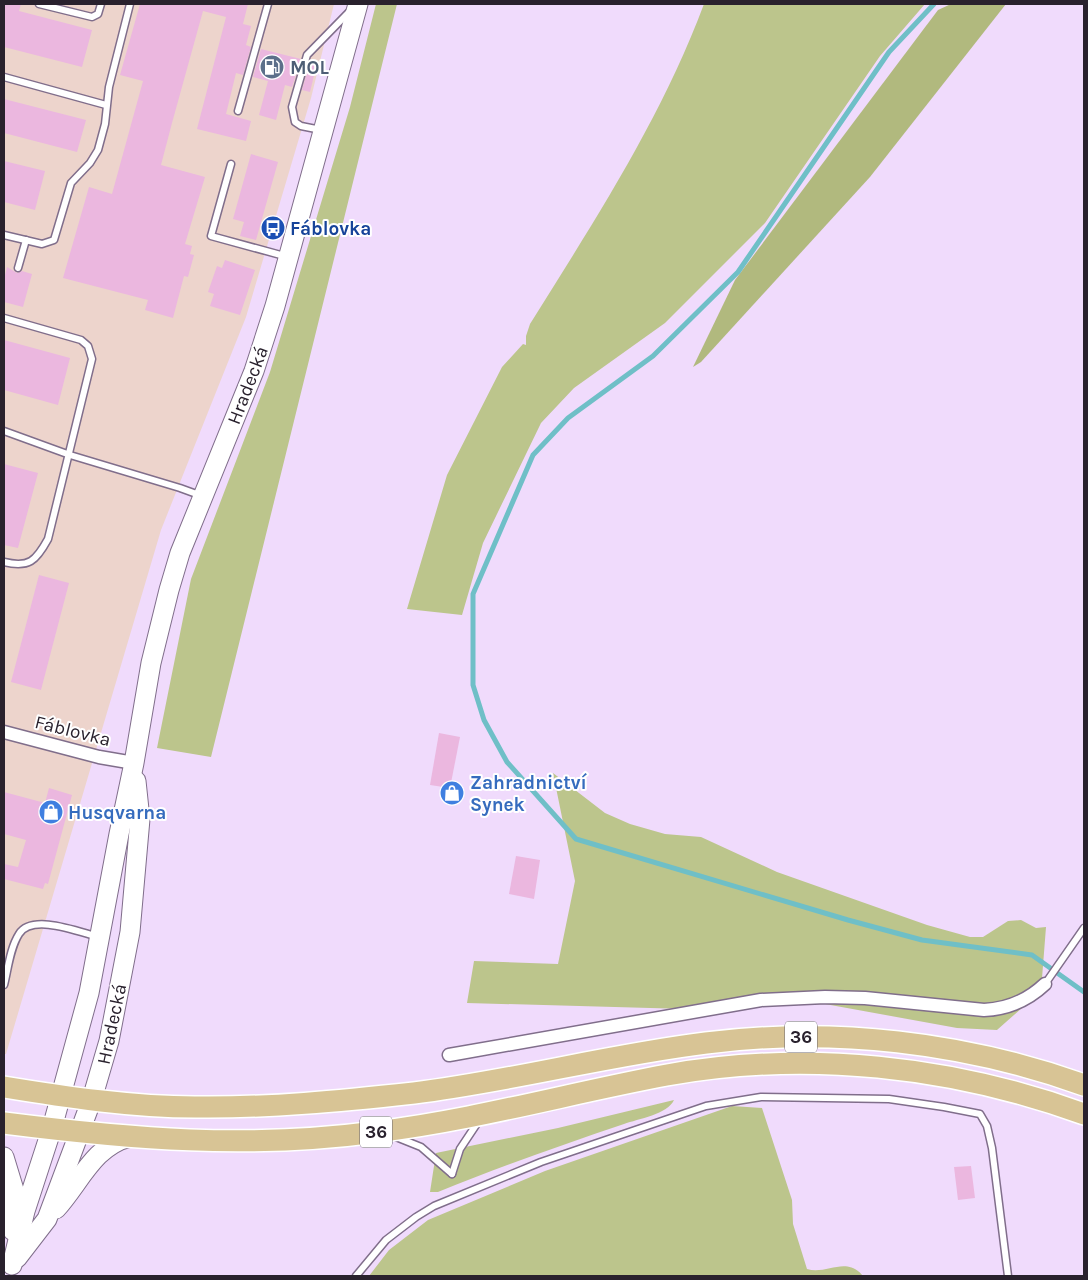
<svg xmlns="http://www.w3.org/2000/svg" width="1088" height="1280" font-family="Karla,sans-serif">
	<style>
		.industrial { fill: #edd4cc }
		.green { fill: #bcc58c }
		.forest { fill: #b1b97e }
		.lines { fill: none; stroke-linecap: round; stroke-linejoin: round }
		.stream { stroke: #6fbfc7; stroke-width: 5 }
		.building { fill: #ebb7df }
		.lane-casing { stroke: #806e8b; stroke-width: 9 }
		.street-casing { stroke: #806e8b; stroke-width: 15 }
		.secondary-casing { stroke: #806e8b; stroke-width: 21 }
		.primary-casing { stroke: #fff; stroke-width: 24 }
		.lane { stroke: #fff; stroke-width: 6 }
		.street { stroke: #fff; stroke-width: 12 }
		.secondary { stroke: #fff; stroke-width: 19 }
		.primary { stroke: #d8c495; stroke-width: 21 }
		.labels { text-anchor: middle; stroke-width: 4; stroke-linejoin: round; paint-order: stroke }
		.shield { fill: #fff; stroke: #69646c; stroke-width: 1 }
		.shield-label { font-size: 18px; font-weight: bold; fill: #29212d }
		.service-label { font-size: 19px; font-weight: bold; fill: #4e5e75; stroke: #fff; text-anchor: start }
		.transit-label { font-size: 19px; font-weight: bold; fill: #164399; stroke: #fff; text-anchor: start }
		.street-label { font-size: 19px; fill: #29212d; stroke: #fff }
		.shop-label { font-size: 19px; font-weight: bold; fill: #366cbe; stroke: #fff; text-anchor: start }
	</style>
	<rect width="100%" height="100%" fill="#f0dbfc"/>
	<path class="industrial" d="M 4,4 L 334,4 L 311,98 L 246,317 L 161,530 L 6,1054 L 4,1054 Z"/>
	<g class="green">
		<path d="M 376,4 L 397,4 L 211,757 L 157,748 L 191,579 L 270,372 L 350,107 Z"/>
		<path d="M 704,4 L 925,4 L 880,56 L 765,223 L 665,323 L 574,388 L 541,423 L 483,543 L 462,615 L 407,609 L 447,475 L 502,367 L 523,344 L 526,345 L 526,336 L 530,324 C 595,220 661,119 704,4 Z"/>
		<path d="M 553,773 L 605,813 L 630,824 L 665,834 L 701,837 L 777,872 L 927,925 L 970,937 L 983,937 L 1008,921 L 1021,920 L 1036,928 L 1046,927 L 1041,991 L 997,1030 L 957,1028 L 825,1004 L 686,1009 L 467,1003 L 474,961 L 558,964 L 575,881 Z"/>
		<path d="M 674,1100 C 668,1114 638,1119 624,1124 C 562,1145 499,1167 438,1192 L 430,1192 L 436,1153 L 558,1128 Z"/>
		<path d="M 732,1106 L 762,1108 L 792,1200 L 793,1224 L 807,1269 C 827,1275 846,1255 863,1276 L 369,1276 L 389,1250 L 428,1220 L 545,1171 Z"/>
	</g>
	<path class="forest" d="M 951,4 L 1006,4 L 870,177 L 701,362 L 693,367 L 735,280 L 938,10 Z"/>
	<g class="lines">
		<path class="stream" d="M 934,4 L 889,52 L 738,272 L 653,356 L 568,418 L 533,455 L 473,594 L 473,685 L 484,720 L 507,762 L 576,839 L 848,920 L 922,940 L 1032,955 L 1084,992"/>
	</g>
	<g class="building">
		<path d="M 4,4 L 21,4 L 19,11 L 92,30 L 82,67 L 4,47 Z"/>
		<path d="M 140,4 L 248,4 L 243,24 L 251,26 L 246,45 L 251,47 L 243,75 L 236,73 L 226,114 L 251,121 L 246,141 L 197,129 L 226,17 L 203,11 L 172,123 L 161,165 L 205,177 L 185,244 L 192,246 L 190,254 L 194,255 L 188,277 L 184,276 L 173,318 L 145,310 L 148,300 L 63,278 L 89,187 L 112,194 L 143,81 L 120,75 Z"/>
		<path d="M 261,49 L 301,59 L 292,87 L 285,85 L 276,120 L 259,115 L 268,81 L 253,77 Z"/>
		<path d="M 310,62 L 317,63 L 310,92 L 302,90 Z"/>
		<path d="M 4,99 L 86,120 L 77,152 L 4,133 Z"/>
		<path d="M 251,154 L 278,162 L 256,240 L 240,236 L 244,222 L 233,219 Z"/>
		<path d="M 4,161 L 45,171 L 35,210 L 4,202 Z"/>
		<path d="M 225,260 L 255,270 L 240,315 L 210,306 L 214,294 L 208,292 L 217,266 L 222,268 Z"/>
		<path d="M 7,267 L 17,273 L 22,271 L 32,274 L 23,307 L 4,302 L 4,279 Z"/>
		<path d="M 4,340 L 70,358 L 58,405 L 4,390 Z"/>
		<path d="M 4,464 L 38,473 L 18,548 L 4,545 Z"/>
		<path d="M 39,575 L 69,583 L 41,690 L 11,682 Z"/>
		<path d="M 439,733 L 460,737 L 450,788 L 430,785 Z"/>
		<path d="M 49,788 L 72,795 L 48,884 L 45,883 L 43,889 L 4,879 L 4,864 L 18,867 L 26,840 L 4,834 L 4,792 L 45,803 Z"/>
		<path d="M 516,856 L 540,860 L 534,899 L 509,894 Z"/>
		<path d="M 971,1166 L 975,1198 L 958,1200 L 954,1167 Z"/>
	</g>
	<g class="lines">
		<defs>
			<g id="lane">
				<path d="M 39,4 L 92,17 L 98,14 L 101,4"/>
				<path d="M 4,77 L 106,105"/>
				<path d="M 238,111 L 268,4"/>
				<path d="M 321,130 L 301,126 L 295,122 L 292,107 L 307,55 L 351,10"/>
				<path d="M 231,164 L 211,236 L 288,257"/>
				<path d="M 4,235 L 42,244 L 54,240 L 71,183 L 90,163 L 98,150 L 105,124 L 109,87 L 130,4"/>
				<path d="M 18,268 L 26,240"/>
				<path d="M 4,318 L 81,340 L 88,346 L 92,359 L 48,539 C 36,561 29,568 4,562"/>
				<path d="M 4,431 L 70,455 L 180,488 L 202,496"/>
				<path d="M 1045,984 L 1084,928"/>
				<path d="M 4,985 C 8,969 10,948 19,934 C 32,913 79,932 99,937"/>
				<path d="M 396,1137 L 421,1147 L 452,1174"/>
				<path d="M 452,1174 L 460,1149 L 478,1122"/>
				<path d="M 356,1276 L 386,1240 L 416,1217 L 434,1206 L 541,1162 L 706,1106 L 761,1097 L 889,1099 L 944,1107 L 980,1114 L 987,1126 L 992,1148 L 1008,1276"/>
			</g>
			<g id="street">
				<path d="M 4,732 L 99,757 L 134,763"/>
				<path d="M 449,1055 L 761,1000 L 825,997 L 865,998 L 984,1010 C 1008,1009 1027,1001 1045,984"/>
			</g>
			<g id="secondary">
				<path d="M 4,1157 L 14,1190 L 13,1231"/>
				<path d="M 56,1209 C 80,1183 93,1146 130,1137"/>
				<path d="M 17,1258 L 47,1219 L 92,1099 L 109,1041 L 130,932 L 140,819 L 136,781"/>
				<path d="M 12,1265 L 25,1211 L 52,1128 L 89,993 L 119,834 L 134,763 L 151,663 L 169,590 L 180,553 L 254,371 L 275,306 L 358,4"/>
			</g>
			<g id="primary">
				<path d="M 4,1087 C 65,1097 133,1107 195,1107 C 268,1108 341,1101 414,1093 C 512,1081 608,1055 706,1043 C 833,1027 964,1042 1084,1085"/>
				<path d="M 4,1123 C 131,1139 248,1149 376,1132 C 475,1120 570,1093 667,1075 C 806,1050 952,1066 1084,1114"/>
			</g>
		</defs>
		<use href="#lane" class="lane-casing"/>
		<use href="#street" class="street-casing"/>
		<use href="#secondary" class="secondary-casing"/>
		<use href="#primary" class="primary-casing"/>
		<use href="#lane" class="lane"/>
		<use href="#street" class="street"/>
		<use href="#secondary" class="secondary"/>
		<use href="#primary" class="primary"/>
	</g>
	<defs>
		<symbol id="fuel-disc" viewBox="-11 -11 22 22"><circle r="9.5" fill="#5c6f8a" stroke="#fff"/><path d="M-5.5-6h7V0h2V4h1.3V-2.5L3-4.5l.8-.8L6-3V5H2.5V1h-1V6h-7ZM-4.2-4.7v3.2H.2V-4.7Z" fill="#fff"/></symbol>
		<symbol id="bus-disc" viewBox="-11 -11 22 22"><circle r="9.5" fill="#1a4fb4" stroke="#fff"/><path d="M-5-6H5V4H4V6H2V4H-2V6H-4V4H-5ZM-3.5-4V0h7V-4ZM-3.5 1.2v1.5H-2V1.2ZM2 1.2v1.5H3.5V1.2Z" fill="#fff"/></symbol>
		<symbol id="shop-disc" viewBox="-11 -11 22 22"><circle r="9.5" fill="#3f7fe0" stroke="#fff"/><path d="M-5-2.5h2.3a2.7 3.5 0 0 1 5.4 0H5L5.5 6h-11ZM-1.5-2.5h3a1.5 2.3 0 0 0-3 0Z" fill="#fff"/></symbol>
	</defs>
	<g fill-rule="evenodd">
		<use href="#fuel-disc" x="258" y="53" width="28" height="28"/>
		<use href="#bus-disc" x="259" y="214" width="28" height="28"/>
		<use href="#shop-disc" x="438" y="779" width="28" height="28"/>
		<use href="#shop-disc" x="37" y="798" width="28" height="28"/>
	</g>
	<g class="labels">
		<g class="shield">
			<rect x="785" y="1021.5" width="32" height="31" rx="4"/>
			<rect x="360" y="1116.5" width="32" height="31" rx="4"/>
		</g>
		<g class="shield-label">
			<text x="801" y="1043">36</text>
			<text x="376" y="1138">36</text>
		</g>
		<g class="service-label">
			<text x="290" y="74">MOL</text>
		</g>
		<g class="transit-label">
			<text x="290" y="235">Fáblovka</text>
		</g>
		<g class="street-label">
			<text transform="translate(247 385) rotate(-69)" y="7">Hradecká</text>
			<text transform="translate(73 730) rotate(14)" y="7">Fáblovka</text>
			<text transform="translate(111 1024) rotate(-78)" y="7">Hradecká</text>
		</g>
		<g class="shop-label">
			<text x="470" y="789">Zahradnictví<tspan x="470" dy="22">Synek</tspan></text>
			<text x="68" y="819">Husqvarna</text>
		</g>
	</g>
	<rect width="1088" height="1280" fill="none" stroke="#29212d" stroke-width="10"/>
</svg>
